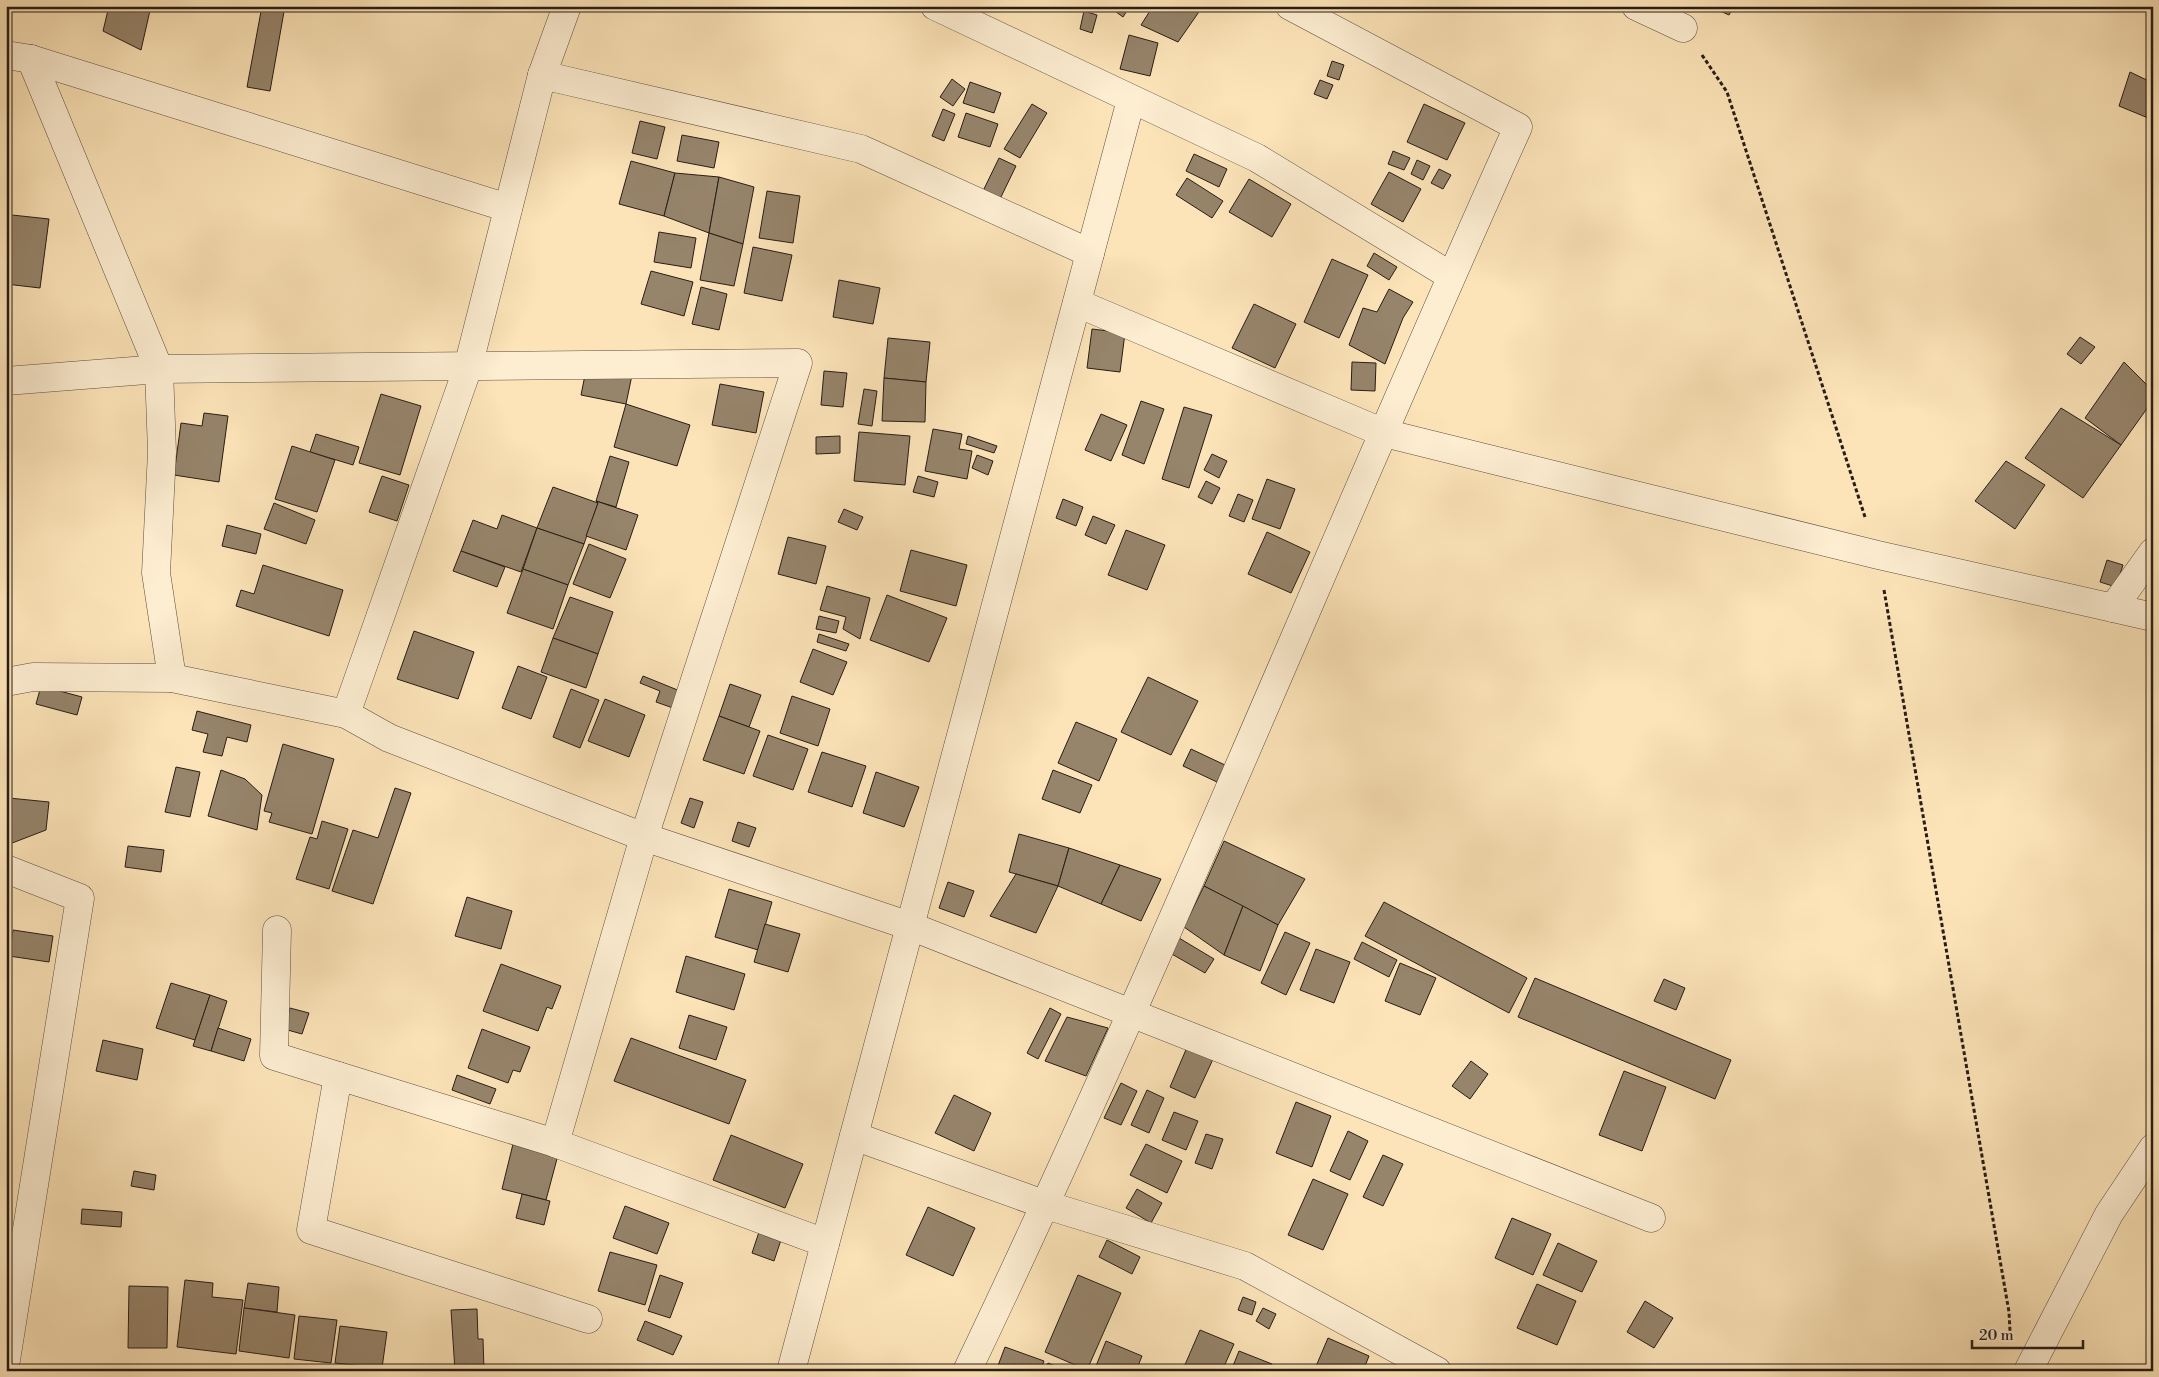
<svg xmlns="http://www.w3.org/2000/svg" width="2159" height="1377" font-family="'Libre Bodoni',serif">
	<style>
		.building { fill: #96846b; stroke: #281c17 }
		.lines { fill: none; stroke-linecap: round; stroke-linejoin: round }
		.street-casing { stroke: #5d4e3f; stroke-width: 29 }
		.path { stroke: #281c17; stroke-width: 3; stroke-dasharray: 4 2.5; stroke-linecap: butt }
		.street { stroke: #fdedd1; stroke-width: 28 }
	</style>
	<rect width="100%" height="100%" fill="#fce4b8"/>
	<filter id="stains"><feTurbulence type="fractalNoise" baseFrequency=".004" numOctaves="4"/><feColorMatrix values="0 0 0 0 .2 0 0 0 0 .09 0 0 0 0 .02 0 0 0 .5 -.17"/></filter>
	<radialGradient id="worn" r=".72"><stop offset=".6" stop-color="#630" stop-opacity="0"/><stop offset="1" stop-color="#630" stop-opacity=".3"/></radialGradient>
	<g class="building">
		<path d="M 109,6 L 151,6 L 141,50 L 103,31 Z"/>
		<path d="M 262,6 L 285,6 L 270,91 L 247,87 Z"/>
		<path d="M 1108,6 L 1130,6 L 1123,17 Z"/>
		<path d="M 1153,6 L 1203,6 L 1178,42 L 1141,25 Z"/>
		<path d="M 1709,6 L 1734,6 L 1729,15 Z"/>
		<path d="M 1084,11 L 1097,15 L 1092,33 L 1080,29 Z"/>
		<path d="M 1129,35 L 1158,43 L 1150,76 L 1120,69 Z"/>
		<path d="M 1332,61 L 1344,65 L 1339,80 L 1327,76 Z"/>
		<path d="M 2130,72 L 2153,83 L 2153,120 L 2119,106 Z"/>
		<path d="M 952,79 L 965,89 L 953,106 L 940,97 Z"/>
		<path d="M 1320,80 L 1333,85 L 1327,99 L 1314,94 Z"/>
		<path d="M 970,82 L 1001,93 L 994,113 L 963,103 Z"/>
		<path d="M 1032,104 L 1047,113 L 1020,158 L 1004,149 Z"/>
		<path d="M 1424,104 L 1465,123 L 1447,160 L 1407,142 Z"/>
		<path d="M 943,109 L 955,114 L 944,141 L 932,136 Z"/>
		<path d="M 966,113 L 998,124 L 990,147 L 958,137 Z"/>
		<path d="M 640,121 L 665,127 L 657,159 L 632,153 Z"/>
		<path d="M 682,135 L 719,142 L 714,168 L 677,161 Z"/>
		<path d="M 1393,151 L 1410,158 L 1404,170 L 1388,164 Z"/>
		<path d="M 1194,154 L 1227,169 L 1219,187 L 1186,171 Z"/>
		<path d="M 999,158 L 1016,166 L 1000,199 L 983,191 Z"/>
		<path d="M 1417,160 L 1430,166 L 1423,180 L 1411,174 Z"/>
		<path d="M 631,161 L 675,173 L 664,216 L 619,204 Z"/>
		<path d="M 1439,169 L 1451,175 L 1443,189 L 1431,183 Z"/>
		<path d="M 1389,172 L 1421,189 L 1403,222 L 1371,204 Z"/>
		<path d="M 675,173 L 719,177 L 709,233 L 664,216 Z"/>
		<path d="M 719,177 L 754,187 L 743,244 L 709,233 Z"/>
		<path d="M 1187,178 L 1223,201 L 1212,218 L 1176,195 Z"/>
		<path d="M 1249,179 L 1291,204 L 1272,237 L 1229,212 Z"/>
		<path d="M 767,191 L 800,196 L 793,243 L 759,238 Z"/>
		<path d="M 12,215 L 49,219 L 40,288 L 6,284 L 6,265 Z"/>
		<path d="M 659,232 L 696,238 L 691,268 L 654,262 Z"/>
		<path d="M 709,233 L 743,244 L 734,286 L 700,280 Z"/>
		<path d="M 753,247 L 792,255 L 782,301 L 744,293 Z"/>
		<path d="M 1374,253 L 1397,267 L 1389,280 L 1367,266 Z"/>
		<path d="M 1332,259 L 1368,275 L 1339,338 L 1304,322 Z"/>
		<path d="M 651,271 L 693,282 L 684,316 L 641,304 Z"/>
		<path d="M 839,280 L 880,288 L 873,324 L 833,317 Z"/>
		<path d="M 701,287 L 727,294 L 719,330 L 692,324 Z"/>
		<path d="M 1389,289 L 1413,302 L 1403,318 L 1385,364 L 1349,345 L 1363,308 L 1377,312 Z"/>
		<path d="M 1254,304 L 1296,324 L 1275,368 L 1232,348 Z"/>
		<path d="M 1092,329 L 1125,333 L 1120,372 L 1087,368 Z"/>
		<path d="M 2080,337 L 2095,347 L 2081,364 L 2067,354 Z"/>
		<path d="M 888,338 L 930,342 L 926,382 L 884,378 Z"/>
		<path d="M 1352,362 L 1376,363 L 1375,391 L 1351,390 Z"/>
		<path d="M 2124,362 L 2153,391 L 2153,400 L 2121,445 L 2085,418 Z"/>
		<path d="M 587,365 L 632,375 L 626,404 L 581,395 Z"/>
		<path d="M 824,371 L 847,373 L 843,407 L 821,405 Z"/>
		<path d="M 884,378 L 926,382 L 925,422 L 882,421 Z"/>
		<path d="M 720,384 L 764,392 L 756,433 L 712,425 Z"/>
		<path d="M 864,389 L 877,391 L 872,426 L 858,424 Z"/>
		<path d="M 381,394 L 421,406 L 400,475 L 359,463 Z"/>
		<path d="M 1141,401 L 1164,409 L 1144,464 L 1122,455 Z"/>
		<path d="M 626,404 L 690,425 L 677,466 L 614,447 Z"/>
		<path d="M 1184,407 L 1212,415 L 1189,488 L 1162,479 Z"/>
		<path d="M 2061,408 L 2121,445 L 2083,498 L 2025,458 Z"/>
		<path d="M 204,413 L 228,416 L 219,482 L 174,475 L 181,423 L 202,426 Z"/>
		<path d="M 1101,414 L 1127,425 L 1111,461 L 1085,450 Z"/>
		<path d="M 933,429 L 962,434 L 959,449 L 972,451 L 967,479 L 925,471 Z"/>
		<path d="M 859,432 L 910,436 L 905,485 L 854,481 Z"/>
		<path d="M 316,434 L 359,447 L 353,465 L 310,452 Z"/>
		<path d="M 840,436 L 840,453 L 816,454 L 816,437 Z"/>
		<path d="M 968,436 L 997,446 L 994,453 L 966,444 Z"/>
		<path d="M 292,446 L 335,460 L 317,512 L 275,499 Z"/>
		<path d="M 1212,454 L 1227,461 L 1219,478 L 1204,470 Z"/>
		<path d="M 977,455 L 993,461 L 988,475 L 972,468 Z"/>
		<path d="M 610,456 L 629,462 L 616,507 L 596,501 Z"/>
		<path d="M 2006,461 L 2045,485 L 2015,529 L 1975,501 Z"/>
		<path d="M 382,476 L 409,485 L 397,521 L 369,512 Z"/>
		<path d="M 918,476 L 938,482 L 934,497 L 913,492 Z"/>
		<path d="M 1267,479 L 1295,489 L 1280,529 L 1252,519 Z"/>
		<path d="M 1206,481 L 1220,488 L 1212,504 L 1198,497 Z"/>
		<path d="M 553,487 L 598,503 L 584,544 L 537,528 Z"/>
		<path d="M 1238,494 L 1253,500 L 1244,522 L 1229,516 Z"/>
		<path d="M 1063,499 L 1083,507 L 1076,526 L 1056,518 Z"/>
		<path d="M 596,501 L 638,515 L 626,550 L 586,536 L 598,503 Z"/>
		<path d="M 274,503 L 315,520 L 306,544 L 264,529 Z"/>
		<path d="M 844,509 L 863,517 L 857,530 L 838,522 Z"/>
		<path d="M 502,515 L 537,528 L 521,572 L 461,551 L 473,520 L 497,529 Z"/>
		<path d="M 1093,516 L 1115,525 L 1106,544 L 1085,535 Z"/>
		<path d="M 227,525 L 261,534 L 256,554 L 222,546 Z"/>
		<path d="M 537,528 L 584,544 L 568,585 L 523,569 Z"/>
		<path d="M 1126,530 L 1165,545 L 1147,590 L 1108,575 Z"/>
		<path d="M 1267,532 L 1310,552 L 1291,593 L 1248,574 Z"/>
		<path d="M 788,537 L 826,546 L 816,584 L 778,574 Z"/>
		<path d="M 589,544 L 626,559 L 610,598 L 573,584 Z"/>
		<path d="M 911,550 L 967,565 L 956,606 L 900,591 Z"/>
		<path d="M 461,551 L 505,567 L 497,587 L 453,571 Z"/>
		<path d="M 2107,560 L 2123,565 L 2116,587 L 2100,582 Z"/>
		<path d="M 263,565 L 343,590 L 329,636 L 236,606 L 241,590 L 254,594 Z"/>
		<path d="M 523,569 L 568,585 L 553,629 L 507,613 Z"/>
		<path d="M 827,586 L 870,598 L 860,639 L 843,629 L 846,617 L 820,610 Z"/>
		<path d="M 887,595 L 947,618 L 929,662 L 870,640 Z"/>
		<path d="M 570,597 L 613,612 L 598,654 L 553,638 Z"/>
		<path d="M 819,616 L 839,621 L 836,633 L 816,629 Z"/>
		<path d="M 414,631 L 474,652 L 458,699 L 397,679 Z"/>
		<path d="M 819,634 L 849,644 L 846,651 L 817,642 Z"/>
		<path d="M 553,638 L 598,654 L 586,688 L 541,672 Z"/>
		<path d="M 813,649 L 847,662 L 833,695 L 800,682 Z"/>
		<path d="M 518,666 L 547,677 L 531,719 L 502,708 Z"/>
		<path d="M 643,676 L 680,691 L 673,708 L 656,702 L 660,691 L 640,683 Z"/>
		<path d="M 1148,677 L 1198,701 L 1171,755 L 1121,732 Z"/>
		<path d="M 730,684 L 761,695 L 749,727 L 719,716 Z"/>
		<path d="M 41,686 L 82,697 L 77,715 L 36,704 Z"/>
		<path d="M 571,689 L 599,700 L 580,748 L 553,737 Z"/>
		<path d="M 792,696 L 830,709 L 818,746 L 780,733 Z"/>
		<path d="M 605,699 L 645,715 L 629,757 L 588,741 Z"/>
		<path d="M 197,711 L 251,725 L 247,742 L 227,737 L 222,756 L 203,752 L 208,734 L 192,730 Z"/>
		<path d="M 719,716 L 760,731 L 744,774 L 703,760 Z"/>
		<path d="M 1076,722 L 1117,739 L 1099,781 L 1058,763 Z"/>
		<path d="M 768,735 L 808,749 L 793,790 L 753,776 Z"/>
		<path d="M 283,744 L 334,759 L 312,834 L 269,822 L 272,813 L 264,811 Z"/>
		<path d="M 1191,749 L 1225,765 L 1217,782 L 1183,766 Z"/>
		<path d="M 822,752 L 866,766 L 852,807 L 808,792 Z"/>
		<path d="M 176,767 L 200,772 L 190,817 L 165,812 Z"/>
		<path d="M 221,770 L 245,779 L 262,795 L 257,830 L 208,816 Z"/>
		<path d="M 1053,770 L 1092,785 L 1080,813 L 1042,799 Z"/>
		<path d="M 876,772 L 919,787 L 904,827 L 863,813 Z"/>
		<path d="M 395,788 L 411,793 L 373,904 L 332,891 L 353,830 L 378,838 Z"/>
		<path d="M 9,798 L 49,802 L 46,830 L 7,845 Z"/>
		<path d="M 690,798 L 703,802 L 694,828 L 681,823 Z"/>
		<path d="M 322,821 L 348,829 L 329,889 L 296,879 L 310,837 L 317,839 Z"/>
		<path d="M 738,822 L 756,828 L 749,847 L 732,841 Z"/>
		<path d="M 1019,834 L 1069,848 L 1058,886 L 1009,872 Z"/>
		<path d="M 1224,841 L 1305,879 L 1278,925 L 1204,886 Z"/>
		<path d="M 128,846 L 164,850 L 161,872 L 125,867 Z"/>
		<path d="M 1069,848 L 1120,865 L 1101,904 L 1058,886 Z"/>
		<path d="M 1120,865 L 1161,879 L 1141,921 L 1101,904 Z"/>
		<path d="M 1016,874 L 1058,886 L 1036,933 L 990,916 Z"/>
		<path d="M 948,882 L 974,891 L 964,917 L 939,908 Z"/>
		<path d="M 1204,886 L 1243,906 L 1224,955 L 1184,927 Z"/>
		<path d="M 729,889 L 772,902 L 758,950 L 715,937 Z"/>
		<path d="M 467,897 L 512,911 L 501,949 L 455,936 Z"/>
		<path d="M 1384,902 L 1527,978 L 1509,1013 L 1365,936 Z"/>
		<path d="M 1243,906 L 1278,925 L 1260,971 L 1224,955 Z"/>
		<path d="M 765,924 L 800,934 L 788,972 L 754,962 Z"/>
		<path d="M 13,930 L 53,936 L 49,962 L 9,956 Z"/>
		<path d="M 1285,932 L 1310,943 L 1286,995 L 1261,983 Z"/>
		<path d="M 1179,938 L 1214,959 L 1205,973 L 1170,953 Z"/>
		<path d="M 1362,942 L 1397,960 L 1389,977 L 1354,959 Z"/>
		<path d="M 1316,949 L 1350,962 L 1334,1003 L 1300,990 Z"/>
		<path d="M 686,956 L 745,974 L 734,1010 L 676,992 Z"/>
		<path d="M 1400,963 L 1436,978 L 1420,1015 L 1385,1001 Z"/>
		<path d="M 501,964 L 561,986 L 552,1009 L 547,1007 L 538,1031 L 483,1011 Z"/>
		<path d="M 1535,978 L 1731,1060 L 1715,1099 L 1518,1017 Z"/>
		<path d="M 1664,979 L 1685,988 L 1676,1010 L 1654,1001 Z"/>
		<path d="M 171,983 L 210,995 L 195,1040 L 156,1028 Z"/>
		<path d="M 210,995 L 227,1001 L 211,1051 L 193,1046 Z"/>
		<path d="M 290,1008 L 309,1013 L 302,1034 L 284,1029 Z"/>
		<path d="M 1050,1008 L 1061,1014 L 1038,1059 L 1027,1053 Z"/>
		<path d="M 689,1015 L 727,1027 L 716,1060 L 679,1048 Z"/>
		<path d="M 1067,1017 L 1108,1028 L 1086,1076 L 1045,1061 Z"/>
		<path d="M 218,1028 L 251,1039 L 244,1061 L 211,1051 Z"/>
		<path d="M 482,1029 L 530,1047 L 520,1072 L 513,1070 L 508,1083 L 468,1068 Z"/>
		<path d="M 631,1038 L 746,1080 L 729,1124 L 614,1081 Z"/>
		<path d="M 103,1040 L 143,1049 L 137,1080 L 96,1071 Z"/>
		<path d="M 1188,1045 L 1214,1057 L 1195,1098 L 1170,1087 Z"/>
		<path d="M 1471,1061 L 1488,1074 L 1470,1099 L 1452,1086 Z"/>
		<path d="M 1624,1071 L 1666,1087 L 1642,1151 L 1599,1135 Z"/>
		<path d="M 457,1075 L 496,1089 L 490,1104 L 452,1090 Z"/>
		<path d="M 1121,1083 L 1137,1091 L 1121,1125 L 1104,1118 Z"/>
		<path d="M 1147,1090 L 1164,1098 L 1149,1133 L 1131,1125 Z"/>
		<path d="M 954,1095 L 991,1113 L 974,1151 L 935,1133 Z"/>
		<path d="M 1296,1102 L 1331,1116 L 1312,1167 L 1276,1153 Z"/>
		<path d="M 1174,1112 L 1198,1121 L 1186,1150 L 1162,1140 Z"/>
		<path d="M 1348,1131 L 1368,1141 L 1350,1180 L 1330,1171 Z"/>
		<path d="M 1206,1134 L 1223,1139 L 1212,1169 L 1195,1163 Z"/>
		<path d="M 731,1135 L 803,1164 L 785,1208 L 713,1180 Z"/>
		<path d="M 513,1144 L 558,1155 L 546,1200 L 502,1189 Z"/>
		<path d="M 1146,1144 L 1182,1161 L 1167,1193 L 1130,1175 Z"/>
		<path d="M 1383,1155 L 1403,1164 L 1383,1206 L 1363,1197 Z"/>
		<path d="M 134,1171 L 156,1175 L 154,1190 L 131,1186 Z"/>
		<path d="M 1313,1179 L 1348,1194 L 1323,1250 L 1288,1235 Z"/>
		<path d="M 1137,1189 L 1162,1203 L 1151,1223 L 1126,1208 Z"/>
		<path d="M 522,1194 L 550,1201 L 544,1225 L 516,1218 Z"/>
		<path d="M 625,1206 L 669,1223 L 657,1254 L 613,1238 Z"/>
		<path d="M 928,1207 L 975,1228 L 953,1276 L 906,1255 Z"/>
		<path d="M 82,1209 L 122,1212 L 121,1227 L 81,1224 Z"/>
		<path d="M 1512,1218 L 1551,1234 L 1533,1275 L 1495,1258 Z"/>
		<path d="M 760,1229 L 782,1237 L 774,1261 L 752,1253 Z"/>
		<path d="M 1107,1240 L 1140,1257 L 1132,1274 L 1099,1257 Z"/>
		<path d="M 1558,1243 L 1597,1261 L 1582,1292 L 1543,1275 Z"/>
		<path d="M 610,1252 L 657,1265 L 645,1305 L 598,1291 Z"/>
		<path d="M 660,1275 L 683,1283 L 670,1318 L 648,1311 Z"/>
		<path d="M 1078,1275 L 1121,1293 L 1087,1370 L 1045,1352 Z"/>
		<path d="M 185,1280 L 213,1283 L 212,1297 L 243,1300 L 236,1354 L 177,1347 Z"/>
		<path d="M 248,1283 L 279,1287 L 277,1312 L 244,1308 Z"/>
		<path d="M 1537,1284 L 1576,1301 L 1557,1345 L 1517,1328 Z"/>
		<path d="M 129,1286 L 168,1287 L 167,1348 L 128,1348 Z"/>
		<path d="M 1243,1297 L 1256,1302 L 1252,1315 L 1238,1310 Z"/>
		<path d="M 1645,1301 L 1673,1318 L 1654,1348 L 1627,1332 Z"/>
		<path d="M 244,1308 L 295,1315 L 289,1358 L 239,1351 Z"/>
		<path d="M 1263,1308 L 1276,1314 L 1269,1329 L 1256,1321 Z"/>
		<path d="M 477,1309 L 478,1339 L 483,1339 L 484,1371 L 455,1371 L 451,1310 Z"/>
		<path d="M 299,1316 L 337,1320 L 331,1363 L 294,1359 Z"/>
		<path d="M 645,1321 L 682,1336 L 673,1355 L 637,1340 Z"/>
		<path d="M 340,1326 L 387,1332 L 382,1368 L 335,1363 Z"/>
		<path d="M 1200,1330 L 1234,1344 L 1222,1371 L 1192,1371 L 1184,1367 Z"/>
		<path d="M 1328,1338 L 1369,1356 L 1363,1371 L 1314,1371 Z"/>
		<path d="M 1106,1341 L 1142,1356 L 1136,1371 L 1094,1371 Z"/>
		<path d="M 1005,1347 L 1044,1361 L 1040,1371 L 996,1371 Z"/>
		<path d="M 1239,1351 L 1272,1364 L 1270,1371 L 1231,1371 Z"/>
		<path d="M 1048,1363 L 1067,1371 L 1044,1371 Z"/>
		<path d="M 286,1365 L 330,1370 L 330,1371 L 286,1371 Z"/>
		<path d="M 341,1366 L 379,1371 L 340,1371 Z"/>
	</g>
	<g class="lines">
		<defs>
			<g id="street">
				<path d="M 935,6 L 1257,158 L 1451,276"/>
				<path d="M 1636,6 L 1683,28"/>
				<path d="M 6,55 L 31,59 L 508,208"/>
				<path d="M 31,59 L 159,369 L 162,452 L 156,573 L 172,678"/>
				<path d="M 542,75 L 861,149 L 1090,253"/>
				<path d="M 1077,303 L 1384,433 L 1878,555 L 2153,617"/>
				<path d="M 6,381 L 159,369 L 798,363 L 644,837 L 555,1143"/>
				<path d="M 2113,608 L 2153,552"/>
				<path d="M 6,682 L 33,677 L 172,678 L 346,714 L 389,738 L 644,837 L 910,926 L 1651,1218"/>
				<path d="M 346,714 L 468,367 L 542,75 L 567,6"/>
				<path d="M 6,869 L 80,898 L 6,1360"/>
				<path d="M 277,930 L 274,1056 L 555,1143 L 825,1243"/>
				<path d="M 338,1076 L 311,1230 L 588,1319"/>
				<path d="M 854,1136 L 1046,1205 L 1245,1266 L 1437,1371"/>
				<path d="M 791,1371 L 1131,100"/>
				<path d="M 967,1371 C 1163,961 1332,540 1518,127 L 1290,6"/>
				<path d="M 2028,1371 L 2109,1214 L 2153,1148"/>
			</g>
		</defs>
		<use href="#street" class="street-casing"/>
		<g class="path">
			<path d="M 1702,55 L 1727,92 L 1865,517"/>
			<path d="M 1884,590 L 2009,1312 L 2010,1331"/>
		</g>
		<use href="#street" class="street"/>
	</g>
	<rect width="2159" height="1377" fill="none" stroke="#fce4b8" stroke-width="25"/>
	<rect x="8" y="8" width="2144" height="1362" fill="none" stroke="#281c17" stroke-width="2.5"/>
	<rect x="12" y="12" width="2134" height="1352" fill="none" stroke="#281c17"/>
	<path d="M1972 1340v8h111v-8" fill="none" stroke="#281c17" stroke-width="2.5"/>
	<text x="1979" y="1340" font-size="15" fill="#281c17" stroke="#fdedd1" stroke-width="4" paint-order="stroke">20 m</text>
	<rect width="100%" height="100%" filter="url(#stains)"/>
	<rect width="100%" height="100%" fill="url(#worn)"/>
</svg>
